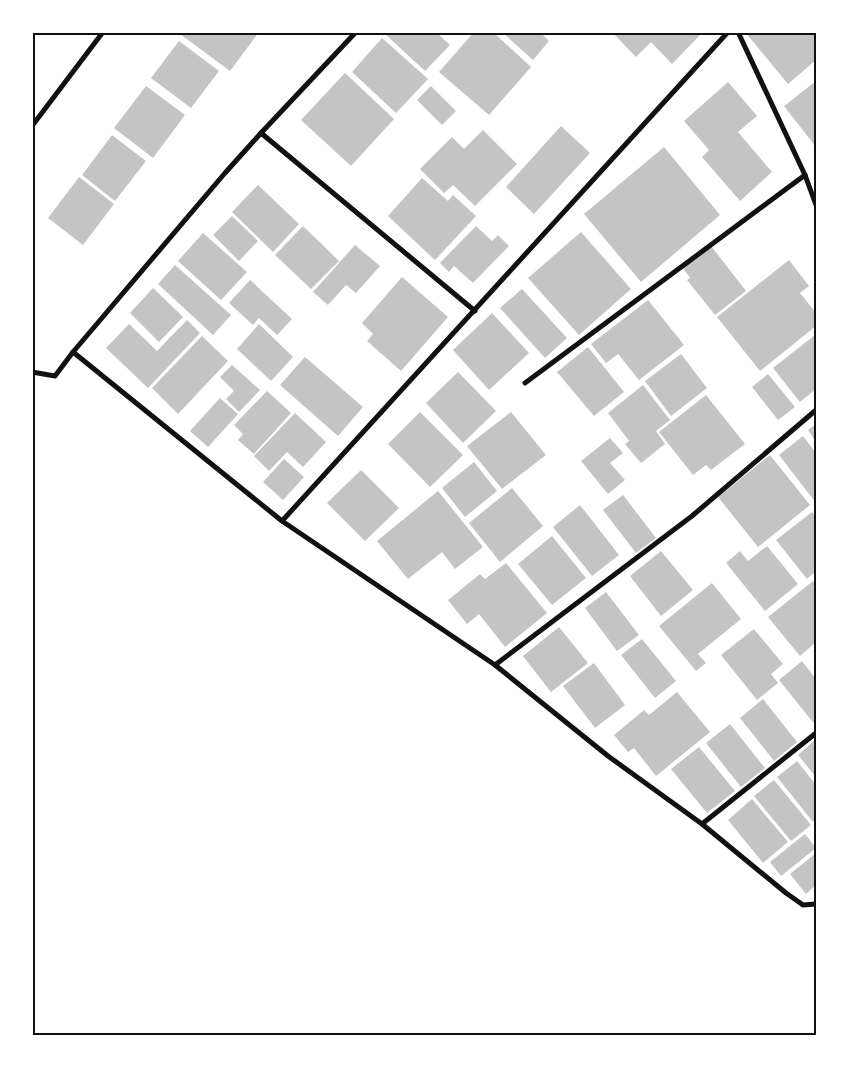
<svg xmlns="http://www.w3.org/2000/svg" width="849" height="1068" font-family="Figtree,sans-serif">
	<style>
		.building { fill: #c4c4c4 }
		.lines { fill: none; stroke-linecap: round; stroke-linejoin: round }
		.minor { stroke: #111; stroke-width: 5 }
		.neatline { fill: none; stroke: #111; stroke-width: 2 }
	</style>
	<rect width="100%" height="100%" fill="#fff"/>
	<g class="building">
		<path d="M 181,32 L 259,32 L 230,71 L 180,34 Z"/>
		<path d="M 383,32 L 436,32 L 450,45 L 425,71 Z"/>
		<path d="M 474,32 L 493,32 L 531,67 L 489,115 L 439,72 Z"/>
		<path d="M 502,32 L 540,32 L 549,41 L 533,60 Z"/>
		<path d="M 612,32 L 703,32 L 672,64 L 651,42 L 636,57 Z"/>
		<path d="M 745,32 L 816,32 L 816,60 L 788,84 Z"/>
		<path d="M 382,38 L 428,79 L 396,113 L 352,72 Z"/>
		<path d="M 179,41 L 219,71 L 191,108 L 151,78 Z"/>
		<path d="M 345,73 L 394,119 L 351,166 L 301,120 Z"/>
		<path d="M 816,81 L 816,147 L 784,106 Z"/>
		<path d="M 728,82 L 757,116 L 738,132 L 772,172 L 740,201 L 702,157 L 709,150 L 684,121 Z"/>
		<path d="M 146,86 L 185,115 L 153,158 L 114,128 Z"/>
		<path d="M 431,86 L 456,111 L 442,125 L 417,100 Z"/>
		<path d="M 561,126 L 590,153 L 534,214 L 506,187 Z"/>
		<path d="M 483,130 L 517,164 L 475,206 L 453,185 L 444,193 L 420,169 L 452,137 L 464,149 Z"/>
		<path d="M 112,135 L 146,161 L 115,201 L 82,175 Z"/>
		<path d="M 664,147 L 720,215 L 641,282 L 584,214 Z"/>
		<path d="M 79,177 L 114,204 L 83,245 L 48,218 Z"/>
		<path d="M 422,178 L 448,201 L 453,195 L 476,216 L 435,260 L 388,216 Z"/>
		<path d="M 258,185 L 299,224 L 273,252 L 232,212 Z"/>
		<path d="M 232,216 L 258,241 L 239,261 L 213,235 Z"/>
		<path d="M 303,226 L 339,261 L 311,289 L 275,255 Z"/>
		<path d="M 476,226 L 492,241 L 498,235 L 509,246 L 473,283 L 454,266 L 449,272 L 440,263 Z"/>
		<path d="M 581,232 L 631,289 L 579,335 L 528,278 Z"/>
		<path d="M 203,233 L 247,272 L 221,300 L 178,261 Z"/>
		<path d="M 355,245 L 380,266 L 356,293 L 346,285 L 328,305 L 313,292 Z"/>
		<path d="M 711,246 L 746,291 L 715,315 L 687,280 L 690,278 L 683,268 Z"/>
		<path d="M 789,260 L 809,286 L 800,293 L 816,313 L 816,326 L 760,371 L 717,317 Z"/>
		<path d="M 175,265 L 231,315 L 213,335 L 158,284 Z"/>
		<path d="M 402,277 L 448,317 L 401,371 L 367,341 L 373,334 L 362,323 Z"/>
		<path d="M 250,280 L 292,319 L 277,335 L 259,318 L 253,325 L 229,303 Z"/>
		<path d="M 153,288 L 183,317 L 159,342 L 130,313 Z"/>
		<path d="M 522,289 L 567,338 L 545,358 L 500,308 Z"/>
		<path d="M 648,300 L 684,345 L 639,380 L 618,354 L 606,363 L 591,344 Z"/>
		<path d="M 492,313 L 529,353 L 489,390 L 453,350 Z"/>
		<path d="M 187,320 L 200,333 L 148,388 L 106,348 L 129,324 L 157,351 Z"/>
		<path d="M 259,324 L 293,357 L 271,381 L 237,349 Z"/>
		<path d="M 815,335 L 816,337 L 816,389 L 800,402 L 773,368 Z"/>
		<path d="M 202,336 L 228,361 L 178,414 L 152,388 Z"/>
		<path d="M 588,347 L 624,392 L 594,416 L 557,372 Z"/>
		<path d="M 681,354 L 707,388 L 671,416 L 645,381 Z"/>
		<path d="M 305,357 L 363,407 L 338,436 L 280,385 Z"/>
		<path d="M 232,365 L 260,390 L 239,412 L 226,399 L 234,391 L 220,377 Z"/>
		<path d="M 458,372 L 496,411 L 463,443 L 426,403 Z"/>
		<path d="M 768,374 L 795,407 L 778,420 L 752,387 Z"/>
		<path d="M 643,385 L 670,420 L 656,431 L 665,444 L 641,463 L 625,444 L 629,441 L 608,413 Z"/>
		<path d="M 267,391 L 291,413 L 254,454 L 238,440 L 243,434 L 234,425 Z"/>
		<path d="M 706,395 L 745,444 L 711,470 L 706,465 L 693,475 L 659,432 Z"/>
		<path d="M 220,398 L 238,414 L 208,447 L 190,431 Z"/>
		<path d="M 420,412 L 463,455 L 430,487 L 388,444 Z"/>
		<path d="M 511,412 L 546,455 L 502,489 L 467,446 Z"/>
		<path d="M 295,413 L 326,442 L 303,467 L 287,452 L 269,471 L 254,456 Z"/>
		<path d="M 816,424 L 816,442 L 808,430 Z"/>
		<path d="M 803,436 L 816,453 L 816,503 L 779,455 Z"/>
		<path d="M 610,438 L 623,453 L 610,463 L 625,480 L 608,494 L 581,461 Z"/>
		<path d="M 770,455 L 810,505 L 758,547 L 718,497 Z"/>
		<path d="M 284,459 L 304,477 L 283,500 L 263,482 Z"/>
		<path d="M 474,462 L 497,491 L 465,517 L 442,488 Z"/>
		<path d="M 361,470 L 399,508 L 365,541 L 327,503 Z"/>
		<path d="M 512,488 L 543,526 L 500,562 L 469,523 Z"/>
		<path d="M 438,491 L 483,547 L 455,569 L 442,552 L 408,579 L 377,541 Z"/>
		<path d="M 623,495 L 656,538 L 636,553 L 603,510 Z"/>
		<path d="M 580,505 L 619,555 L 592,576 L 553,527 Z"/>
		<path d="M 812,512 L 816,517 L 816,571 L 807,579 L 776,540 Z"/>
		<path d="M 552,536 L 586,578 L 552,605 L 518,564 Z"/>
		<path d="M 767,546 L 798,584 L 765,611 L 726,563 L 740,551 L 748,561 Z"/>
		<path d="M 661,551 L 693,590 L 661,616 L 630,576 Z"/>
		<path d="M 506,563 L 547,613 L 505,647 L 479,614 L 467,624 L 448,600 L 480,574 L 485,579 Z"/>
		<path d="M 813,581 L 816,585 L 816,642 L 800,656 L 768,617 Z"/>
		<path d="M 712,583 L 741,619 L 698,654 L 706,663 L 696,671 L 659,626 Z"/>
		<path d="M 606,592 L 639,635 L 617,651 L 585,608 Z"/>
		<path d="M 559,627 L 588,663 L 551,692 L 523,656 Z"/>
		<path d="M 754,629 L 783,664 L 771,674 L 778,683 L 757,700 L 721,655 Z"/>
		<path d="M 642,639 L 676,681 L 655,698 L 621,655 Z"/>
		<path d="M 802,661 L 816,679 L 816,726 L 779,680 Z"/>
		<path d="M 594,663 L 625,705 L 595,728 L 563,686 Z"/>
		<path d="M 677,692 L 710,732 L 656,776 L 634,748 L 628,752 L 614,735 L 644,710 L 649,715 Z"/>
		<path d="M 763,699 L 797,742 L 774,761 L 740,718 Z"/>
		<path d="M 730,724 L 765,768 L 741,787 L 706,743 Z"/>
		<path d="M 816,739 L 816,777 L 798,755 Z"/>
		<path d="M 699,747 L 735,791 L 707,813 L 671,769 Z"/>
		<path d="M 797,761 L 816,785 L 816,819 L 813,822 L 777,777 Z"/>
		<path d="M 774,780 L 811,825 L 791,841 L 754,796 Z"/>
		<path d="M 752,799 L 788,842 L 763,863 L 728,820 Z"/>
		<path d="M 805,834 L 816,848 L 781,876 L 770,862 Z"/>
		<path d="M 816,853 L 816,885 L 806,894 L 790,874 Z"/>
	</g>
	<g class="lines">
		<g class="minor">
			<path d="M 738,32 L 805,175 L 816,205"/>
			<path d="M 32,126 L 103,32"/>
			<path d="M 261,133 L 475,311"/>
			<path d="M 73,352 L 225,173 L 261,133 L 356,32"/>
			<path d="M 32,372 L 55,376 L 73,352 L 282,521 L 495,665 L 608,756 L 702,824 L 786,893 L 803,905 L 816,904"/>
			<path d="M 525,383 L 805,175"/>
			<path d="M 282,521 L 728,32"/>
			<path d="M 495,665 L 692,516 L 816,410"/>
			<path d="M 702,824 L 816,733"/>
		</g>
	</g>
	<rect width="849" height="1068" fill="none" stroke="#ffffff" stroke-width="68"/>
	<rect x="34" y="34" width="781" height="1000" class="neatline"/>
</svg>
